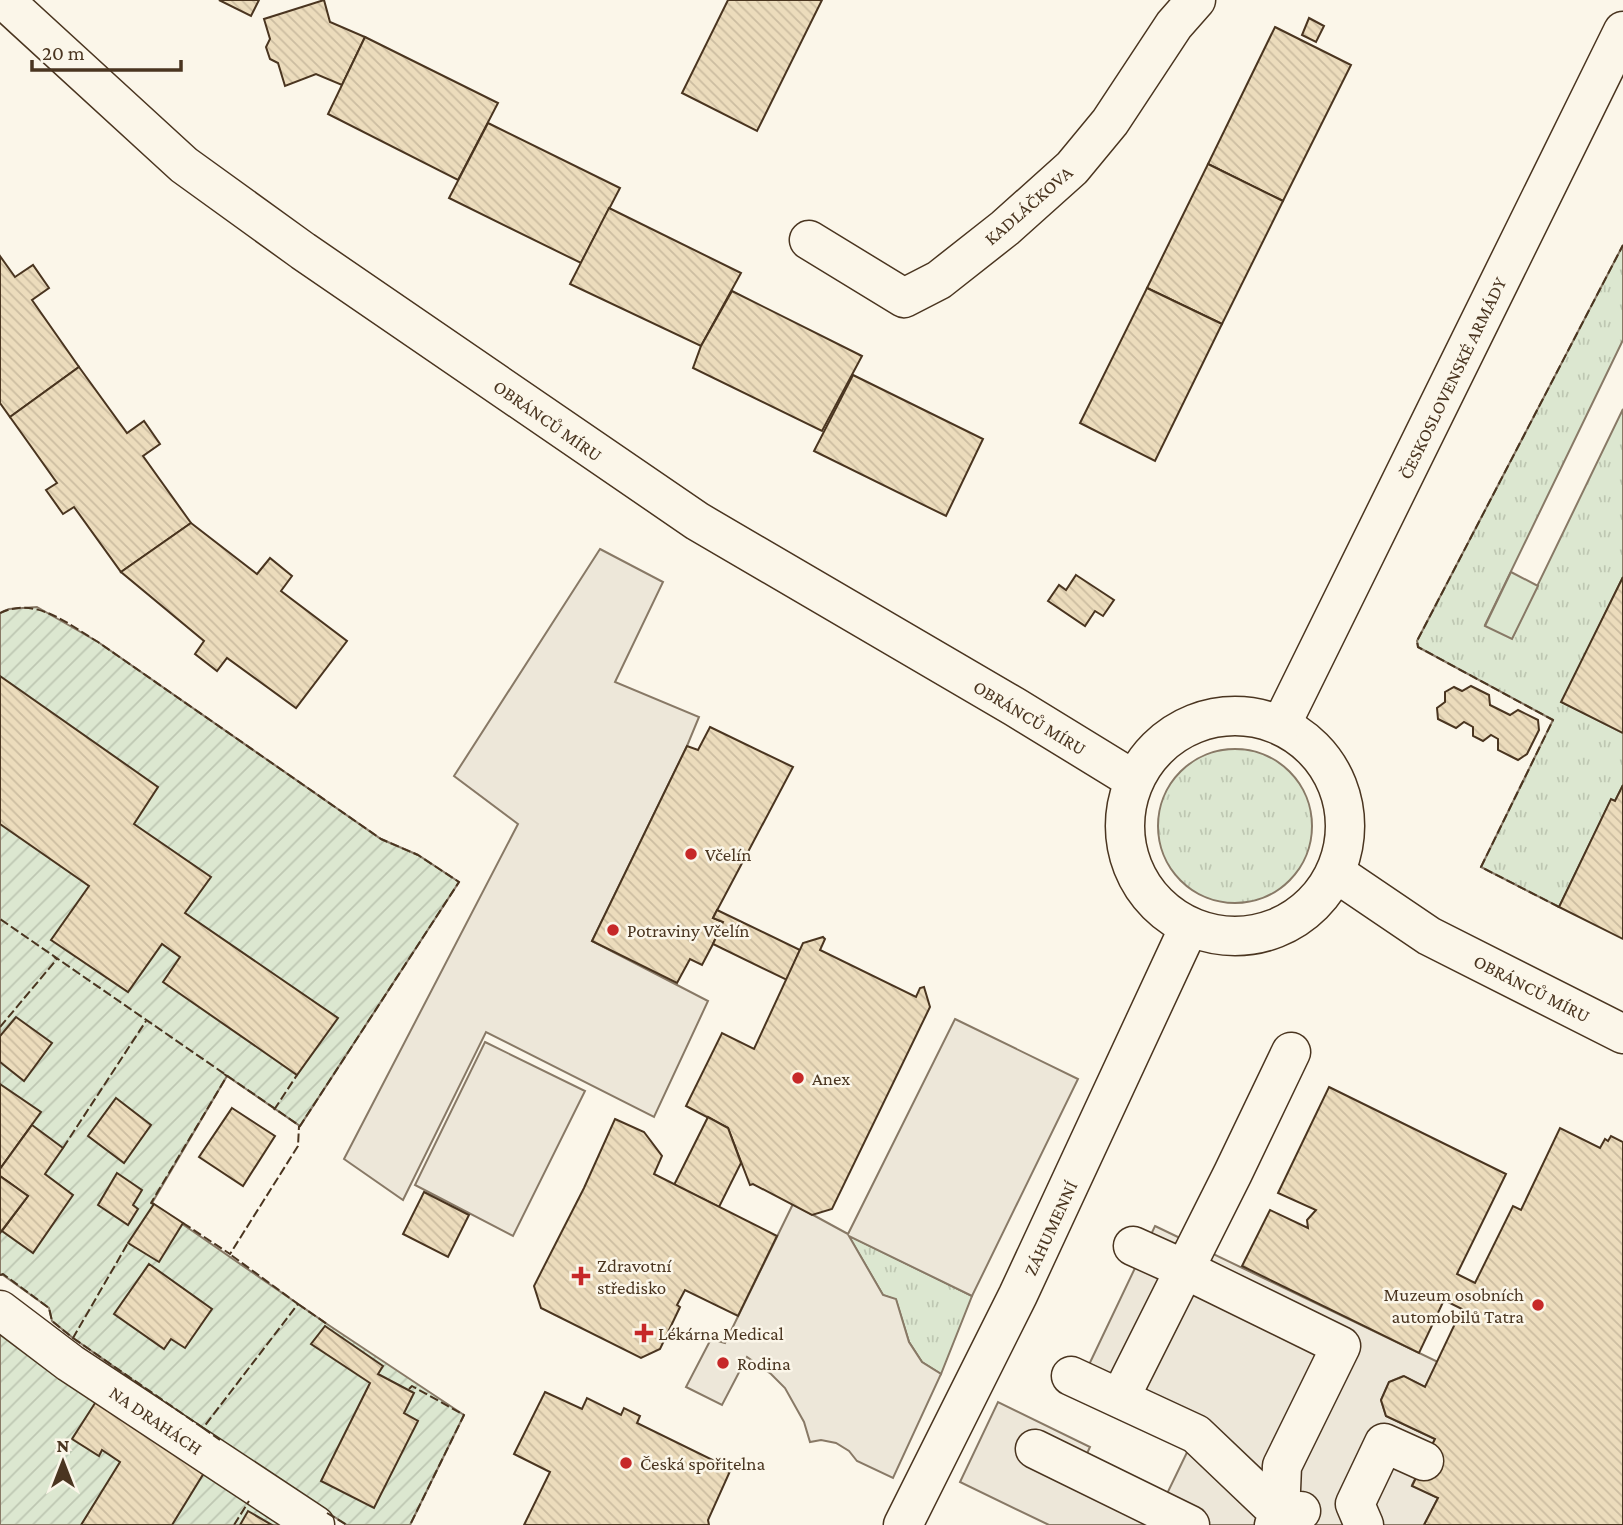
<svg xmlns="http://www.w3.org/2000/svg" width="1623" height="1525" font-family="'Crimson Pro',serif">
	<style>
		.grass { fill: url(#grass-tufts); stroke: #887966; stroke-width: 2 }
		.garden { fill: url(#garden-furrows); stroke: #887966; stroke-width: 2 }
		.pitch { fill: #dce7d0; stroke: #887966; stroke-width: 2 }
		.parking { fill: #ede7d9; stroke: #887966; stroke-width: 2 }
		.building { fill: url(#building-back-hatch); stroke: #4a3520; stroke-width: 2 }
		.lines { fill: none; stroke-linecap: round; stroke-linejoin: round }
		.street-casing { stroke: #4a3520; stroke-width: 41 }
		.secondary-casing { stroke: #4a3520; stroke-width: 41 }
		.street { stroke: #fbf6e9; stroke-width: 38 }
		.secondary { stroke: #fbf6e9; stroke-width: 38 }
		.fence { stroke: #4a3520; stroke-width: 2; stroke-dasharray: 9 3.5; stroke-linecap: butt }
		.poi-dot { fill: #c62828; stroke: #fbf6e9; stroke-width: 2.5 }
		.labels { text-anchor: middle; stroke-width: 5; stroke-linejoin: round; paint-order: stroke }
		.street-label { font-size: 19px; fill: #4a3520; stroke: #fbf6e9 }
		.poi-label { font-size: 19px; fill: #4a3520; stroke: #fbf6e9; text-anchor: start }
	</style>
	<defs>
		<pattern id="grass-tufts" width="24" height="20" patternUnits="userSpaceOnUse" patternTransform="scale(1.75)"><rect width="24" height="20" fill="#dce7d0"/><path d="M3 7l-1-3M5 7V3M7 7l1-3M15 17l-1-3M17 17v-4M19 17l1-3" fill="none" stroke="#bec7b2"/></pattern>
		<pattern id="garden-furrows" width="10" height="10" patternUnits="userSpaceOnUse" patternTransform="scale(1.75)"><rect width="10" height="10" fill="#dce7d0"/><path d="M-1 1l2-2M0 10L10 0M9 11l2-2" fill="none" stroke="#bec7b2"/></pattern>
		<pattern id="building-back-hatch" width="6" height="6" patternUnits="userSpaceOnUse" patternTransform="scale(1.75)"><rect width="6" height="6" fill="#ecdcbc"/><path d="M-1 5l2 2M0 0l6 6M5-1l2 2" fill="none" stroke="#ccbda1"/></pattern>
	</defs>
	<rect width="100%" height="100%" fill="#fbf6e9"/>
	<g class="grass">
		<path d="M 1623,245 L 1623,340 L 1485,625 L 1512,638 L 1623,409 L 1623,577 L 1562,702 L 1623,733 L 1623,785 L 1615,801 L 1611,800 L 1559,907 L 1481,867 L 1553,720 L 1418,647 L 1417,641 Z"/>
		<circle cx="1235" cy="826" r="77"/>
		<path d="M 848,1235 L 972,1296 L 941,1374 L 922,1362 L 909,1342 L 896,1300 L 883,1295 Z"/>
	</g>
	<g class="garden">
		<path d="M 37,607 L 98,642 L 381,839 L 418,855 L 459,882 L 300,1126 L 227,1076 L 152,1203 L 327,1324 L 464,1415 L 410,1525 L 347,1525 L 257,1467 L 73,1338 L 52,1321 L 49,1308 L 3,1275 L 0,1275 L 0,613 L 9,609 Z"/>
		<path d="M 0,1330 L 290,1525 L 0,1525 Z"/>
	</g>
	<path class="pitch" d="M 1511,572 L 1538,586 L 1512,639 L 1485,626 Z"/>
	<g class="parking">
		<path d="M 600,549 L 663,582 L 615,682 L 699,717 L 687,746 L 592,941 L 708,1001 L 654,1117 L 486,1032 L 403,1200 L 344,1159 L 518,824 L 454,776 Z"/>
		<path d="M 955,1019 L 1078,1079 L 972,1296 L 849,1236 L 883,1295 L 896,1299 L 909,1342 L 922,1362 L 941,1374 L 893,1478 L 857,1461 L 849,1451 L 836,1443 L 821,1440 L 810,1442 L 804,1422 L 785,1388 L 771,1374 L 747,1357 L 722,1405 L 686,1387 L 711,1339 L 725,1343 L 793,1204 L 848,1234 Z"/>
		<path d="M 485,1042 L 585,1091 L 513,1236 L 415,1185 Z"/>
		<path d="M 1155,1226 L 1438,1362 L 1425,1387 L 1403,1376 L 1389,1382 L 1381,1400 L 1386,1416 L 1435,1439 L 1412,1485 L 1438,1498 L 1424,1525 L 1049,1525 L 960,1482 L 998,1402 L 1090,1447 L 1083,1462 L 1164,1500 L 1192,1442 L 1086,1371 Z"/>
	</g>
	<g class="building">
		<path d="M 219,0 L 259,0 L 251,16 Z"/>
		<path d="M 324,0 L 330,22 L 365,37 L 342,85 L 316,74 L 285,86 L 278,63 L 270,59 L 266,47 L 270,39 L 264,19 Z"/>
		<path d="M 728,0 L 822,0 L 757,131 L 682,93 Z"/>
		<path d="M 1309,18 L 1324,26 L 1316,42 L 1302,35 Z"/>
		<path d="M 1275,27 L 1351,65 L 1283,201 L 1208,164 Z"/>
		<path d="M 365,37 L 498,103 L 458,180 L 328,114 Z"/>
		<path d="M 488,123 L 620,188 L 581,263 L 449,198 Z"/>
		<path d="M 1208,164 L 1283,201 L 1222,324 L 1147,288 Z"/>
		<path d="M 609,208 L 741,273 L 701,346 L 570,284 Z"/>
		<path d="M 0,256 L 15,277 L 33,265 L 49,288 L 32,300 L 79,367 L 10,417 L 0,403 Z"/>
		<path d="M 1147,288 L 1222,324 L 1155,461 L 1080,423 Z"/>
		<path d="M 732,291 L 862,356 L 822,431 L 693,368 L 701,346 Z"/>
		<path d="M 79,367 L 127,433 L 144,421 L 160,444 L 143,456 L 191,523 L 121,572 L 74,507 L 63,514 L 46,490 L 57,483 L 10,417 Z"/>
		<path d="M 853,375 L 983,439 L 946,516 L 814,451 Z"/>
		<path d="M 191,523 L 257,574 L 270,558 L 292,576 L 281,591 L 347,641 L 296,708 L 227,658 L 217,671 L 195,654 L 204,641 L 121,572 Z"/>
		<path d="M 1076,575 L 1114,600 L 1103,616 L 1095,611 L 1085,626 L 1048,601 L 1059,585 L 1066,590 Z"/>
		<path d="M 1623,577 L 1623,733 L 1561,702 Z"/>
		<path d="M 0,676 L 158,787 L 134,824 L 211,877 L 185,913 L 338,1018 L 297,1075 L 163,982 L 180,957 L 162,944 L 128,992 L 51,940 L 89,886 L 0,824 Z"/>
		<path d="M 1471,686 L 1489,695 L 1490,705 L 1510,715 L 1518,710 L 1538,720 L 1539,730 L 1527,754 L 1518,760 L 1498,750 L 1498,739 L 1491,735 L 1483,741 L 1473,736 L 1473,727 L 1464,722 L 1456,728 L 1438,719 L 1437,708 L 1445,702 L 1445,692 L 1454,687 L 1462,691 Z"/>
		<path d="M 710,727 L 793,767 L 713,918 L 723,922 L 713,944 L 702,965 L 690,959 L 677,983 L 592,941 L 687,746 L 698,750 Z"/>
		<path d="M 1623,785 L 1623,939 L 1559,907 L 1611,799 L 1615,801 Z"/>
		<path d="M 717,910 L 800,950 L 787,980 L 713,944 L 723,922 L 713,918 Z"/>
		<path d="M 823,937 L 825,939 L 820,950 L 916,997 L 920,988 L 924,987 L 930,1007 L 832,1209 L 812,1215 L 753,1184 L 750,1185 L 728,1128 L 686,1106 L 722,1033 L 754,1049 L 803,943 Z"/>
		<path d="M 16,1017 L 52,1043 L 24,1081 L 0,1062 L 0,1036 Z"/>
		<path d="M 0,1084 L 41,1112 L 0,1169 Z"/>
		<path d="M 1329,1087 L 1506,1174 L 1457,1274 L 1475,1283 L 1513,1206 L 1521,1210 L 1560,1128 L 1600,1148 L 1605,1139 L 1608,1141 L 1611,1136 L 1623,1142 L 1623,1525 L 1424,1525 L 1438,1498 L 1412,1486 L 1435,1439 L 1386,1416 L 1381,1400 L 1389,1382 L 1404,1376 L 1425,1387 L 1462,1309 L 1444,1300 L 1419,1353 L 1242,1266 L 1270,1210 L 1308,1228 L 1307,1220 L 1316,1210 L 1278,1193 Z"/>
		<path d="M 116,1098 L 151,1125 L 124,1163 L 88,1136 Z"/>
		<path d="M 232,1108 L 275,1136 L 243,1186 L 199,1157 Z"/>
		<path d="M 708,1117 L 728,1128 L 741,1163 L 719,1207 L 674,1185 Z"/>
		<path d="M 615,1119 L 644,1132 L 662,1156 L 654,1174 L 777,1236 L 738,1316 L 685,1290 L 677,1305 L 680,1307 L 660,1349 L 641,1358 L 541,1308 L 534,1286 L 584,1188 Z"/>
		<path d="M 32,1125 L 63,1148 L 45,1174 L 73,1195 L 33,1253 L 2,1231 L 28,1196 L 0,1176 L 0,1169 Z"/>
		<path d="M 117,1173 L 142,1190 L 133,1205 L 138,1209 L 128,1225 L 98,1205 Z"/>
		<path d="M 0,1176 L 28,1196 L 0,1233 Z"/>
		<path d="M 424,1192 L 469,1215 L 448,1257 L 403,1234 Z"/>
		<path d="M 154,1204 L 183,1223 L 159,1262 L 128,1243 Z"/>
		<path d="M 149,1264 L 212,1309 L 185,1348 L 171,1339 L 164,1349 L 114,1314 Z"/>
		<path d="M 325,1326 L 383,1366 L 378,1374 L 414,1393 L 404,1413 L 418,1421 L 374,1508 L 321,1481 L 370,1383 L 311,1344 Z"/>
		<path d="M 545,1392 L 582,1409 L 587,1398 L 621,1415 L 624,1408 L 640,1416 L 637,1423 L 731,1469 L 708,1520 L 709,1525 L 524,1525 L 550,1472 L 514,1454 Z"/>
		<path d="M 97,1400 L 207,1468 L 172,1525 L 81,1525 L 120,1462 L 102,1450 L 99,1456 L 72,1439 Z"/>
		<path d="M 248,1511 L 272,1525 L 240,1525 Z"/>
	</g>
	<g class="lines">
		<defs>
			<g id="street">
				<path d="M 809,240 L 904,298 L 939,280 L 1005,228 L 1072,168 L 1110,122 L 1174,25 L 1196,0"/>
				<path d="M 1336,873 L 1429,936 L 1623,1034"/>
				<path d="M 1133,1246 L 1184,1269 L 1341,1346 L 1282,1466 L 1280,1514 L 1301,1511"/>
				<path d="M 0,1310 L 70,1363 L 315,1525"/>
				<path d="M 1071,1376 L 1196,1434 L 1280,1514 L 1274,1525"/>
				<path d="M 1120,1398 L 1233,1173 L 1291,1052"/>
				<path d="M 1035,1449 L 1190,1525"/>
				<path d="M 1364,1525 L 1355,1504 L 1384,1443 L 1424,1461"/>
			</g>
			<g id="secondary">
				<path d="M 4,0 L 184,165 L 303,251 L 697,521 L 1015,707 L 1134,780"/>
				<circle cx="1235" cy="826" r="110"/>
				<path d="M 1281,725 L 1623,31"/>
				<path d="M 903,1525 L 1018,1295 L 1189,927"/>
			</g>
		</defs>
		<use href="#street" class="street-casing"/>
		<use href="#secondary" class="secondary-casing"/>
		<use href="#street" class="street"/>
		<use href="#secondary" class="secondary"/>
		<g class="fence">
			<path d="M 0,613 C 36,596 68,624 98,642 L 381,839 L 418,855 L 459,882 L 300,1126 L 0,919"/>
			<path d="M 1559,907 L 1481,867 L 1553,720 L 1418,647 L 1417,641 L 1623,245"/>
			<path d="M 0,1027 L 57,959 L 54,957"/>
			<path d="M 274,1110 L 297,1075"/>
			<path d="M 63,1148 L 146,1021"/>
			<path d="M 154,1204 L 151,1203 L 227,1076 L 224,1074"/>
			<path d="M 183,1223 L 230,1254 L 298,1146 L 299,1126"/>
			<path d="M 0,1275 L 3,1274 L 49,1308 L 52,1321 L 73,1338 L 128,1243"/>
			<path d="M 298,1304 L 327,1324 L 325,1326"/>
			<path d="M 73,1338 L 203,1428 L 298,1304 L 231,1255"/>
			<path d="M 409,1389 L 412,1386 L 464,1415 L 410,1525"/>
			<path d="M 203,1428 L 220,1440"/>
			<path d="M 327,1513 L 347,1525"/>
			<path d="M 234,1525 L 249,1501"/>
		</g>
	</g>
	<g class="poi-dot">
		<circle cx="691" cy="854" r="7"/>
		<circle cx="613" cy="930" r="7"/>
		<circle cx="798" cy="1078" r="7"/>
		<path d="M577.5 1265.5h7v7h7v7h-7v7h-7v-7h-7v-7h7z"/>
		<circle cx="1538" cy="1305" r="7"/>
		<path d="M640.5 1322.5h7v7h7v7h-7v7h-7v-7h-7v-7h7z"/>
		<circle cx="723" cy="1363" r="7"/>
		<circle cx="626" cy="1463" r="7"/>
	</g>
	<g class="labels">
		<g class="street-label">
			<text transform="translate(1028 205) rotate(-41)" y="7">KADLÁČKOVA</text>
			<text transform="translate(1452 378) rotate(-64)" y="7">ČESKOSLOVENSKÉ ARMÁDY</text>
			<text transform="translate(548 420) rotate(35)" y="7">OBRÁNCŮ MÍRU</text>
			<text transform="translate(1030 717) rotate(31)" y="7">OBRÁNCŮ MÍRU</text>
			<text transform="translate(1532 988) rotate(27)" y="7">OBRÁNCŮ MÍRU</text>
			<text transform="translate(1050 1228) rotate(-65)" y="7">ZÁHUMENNÍ</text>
			<text transform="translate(156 1420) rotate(34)" y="7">NA DRAHÁCH</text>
		</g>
		<g class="poi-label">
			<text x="705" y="861">Včelín</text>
			<text x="627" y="937">Potraviny Včelín</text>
			<text x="812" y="1085">Anex</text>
			<text x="597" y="1272">Zdravotní<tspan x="597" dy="22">středisko</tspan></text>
			<text x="1524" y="1301" text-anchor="end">Muzeum osobních<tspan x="1524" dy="22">automobilů Tatra</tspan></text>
			<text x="658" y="1340">Lékárna Medical</text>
			<text x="737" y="1370">Rodina</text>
			<text x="640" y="1470">Česká spořitelna</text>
		</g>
	</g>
	<g transform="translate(63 1462)" stroke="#fbf6e9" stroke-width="5" paint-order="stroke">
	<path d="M0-5L12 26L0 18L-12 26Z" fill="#4a3520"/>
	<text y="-10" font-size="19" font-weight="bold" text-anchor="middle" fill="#4a3520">N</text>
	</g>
	<path d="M32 60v10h149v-10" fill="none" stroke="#4a3520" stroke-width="3.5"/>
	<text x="42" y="60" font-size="21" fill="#4a3520" stroke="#fbf6e9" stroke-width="5" paint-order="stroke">20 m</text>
</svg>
